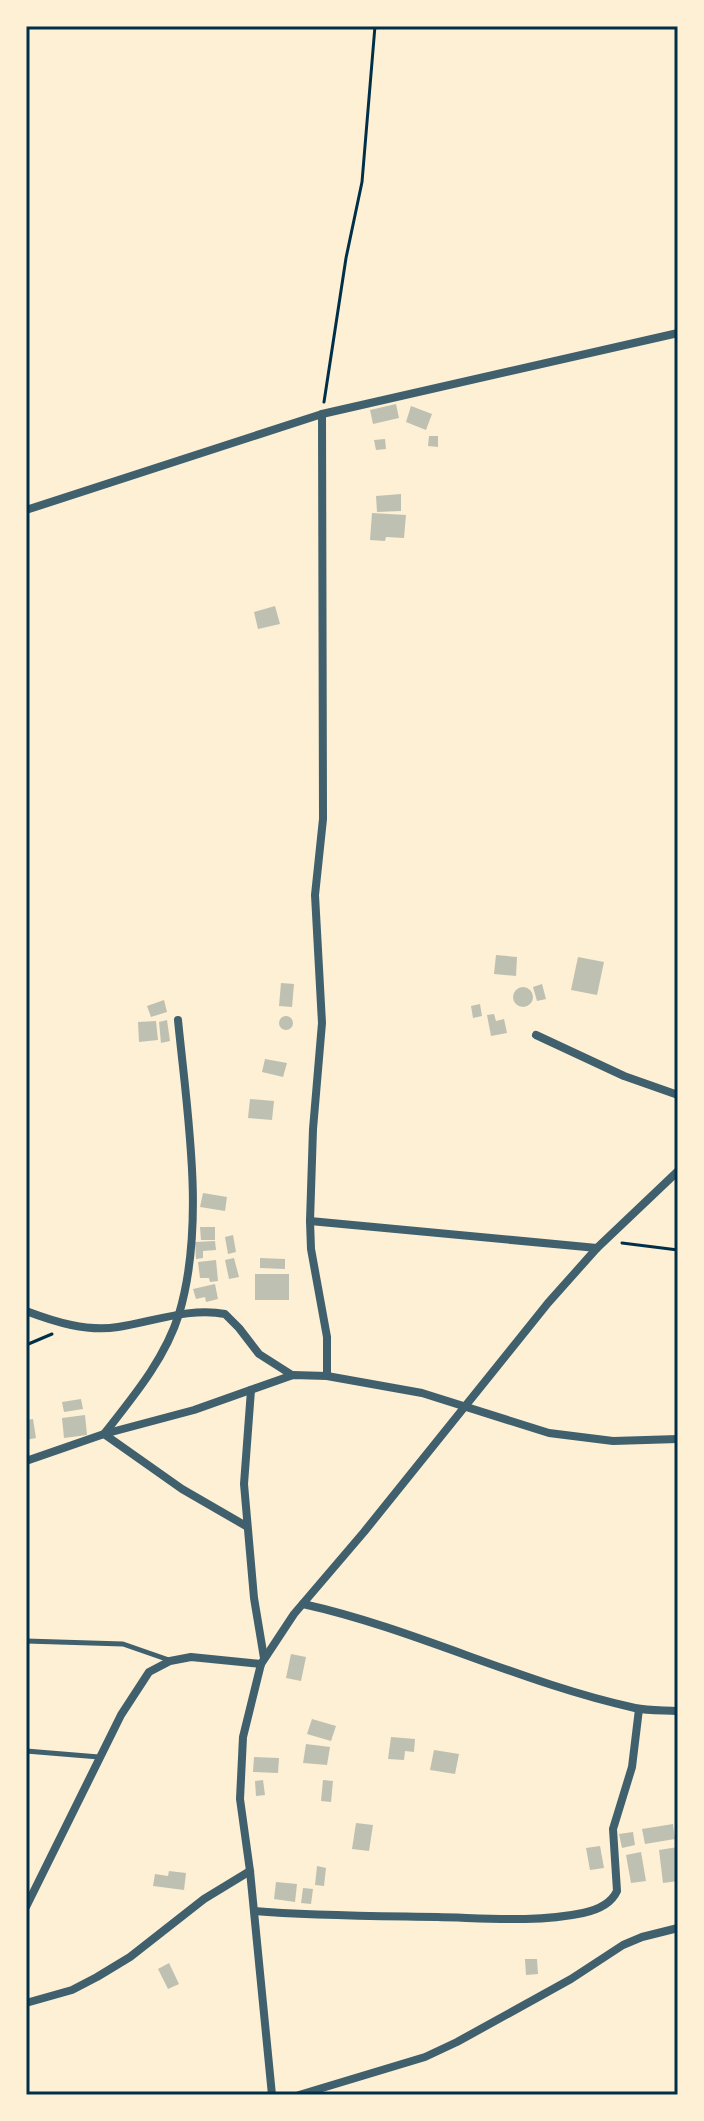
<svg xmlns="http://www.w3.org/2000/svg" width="704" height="2121" font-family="Rubik,sans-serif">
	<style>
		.building { fill: #bec0b2 }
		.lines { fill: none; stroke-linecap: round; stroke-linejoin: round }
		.path { stroke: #003049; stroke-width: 3 }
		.service { stroke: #3f606c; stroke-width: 5 }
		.minor { stroke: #3f606c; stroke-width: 8 }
		.neatline { fill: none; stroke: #003049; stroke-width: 3 }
	</style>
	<rect width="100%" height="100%" fill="#fdf0d5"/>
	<g class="building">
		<path d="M 396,404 L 399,418 L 373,424 L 370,410 Z"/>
		<path d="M 411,406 L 432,414 L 426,430 L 406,422 Z"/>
		<path d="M 429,436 L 438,436 L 438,447 L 428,446 Z"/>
		<path d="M 385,439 L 386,449 L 376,450 L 374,440 Z"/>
		<path d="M 401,494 L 401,511 L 377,512 L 376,496 Z"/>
		<path d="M 372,513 L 406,515 L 404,538 L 386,537 L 385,541 L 370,540 Z"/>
		<path d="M 275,606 L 280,624 L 258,629 L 254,612 Z"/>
		<path d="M 496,955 L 517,957 L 516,976 L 494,974 Z"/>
		<path d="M 578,957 L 604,962 L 597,995 L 571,990 Z"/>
		<path d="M 281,983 L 294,984 L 292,1007 L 279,1006 Z"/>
		<path d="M 542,984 L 546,999 L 537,1001 L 533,987 Z"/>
		<circle cx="523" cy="997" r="10"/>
		<path d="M 164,1000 L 167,1012 L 151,1017 L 147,1006 Z"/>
		<path d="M 480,1004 L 482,1016 L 473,1018 L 471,1006 Z"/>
		<path d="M 494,1014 L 496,1021 L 504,1019 L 507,1033 L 491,1036 L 487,1015 Z"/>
		<circle cx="286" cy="1023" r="7"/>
		<path d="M 167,1020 L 170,1041 L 161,1043 L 159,1022 Z"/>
		<path d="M 156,1021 L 158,1040 L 139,1042 L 138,1022 Z"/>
		<path d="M 265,1059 L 287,1063 L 283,1077 L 262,1072 Z"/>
		<path d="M 250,1099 L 274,1101 L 272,1120 L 248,1118 Z"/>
		<path d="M 203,1193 L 227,1197 L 225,1211 L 200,1207 Z"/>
		<path d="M 200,1227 L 215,1227 L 215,1240 L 201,1240 Z"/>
		<path d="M 233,1235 L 236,1252 L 228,1254 L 225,1237 Z"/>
		<path d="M 215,1241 L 216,1250 L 203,1251 L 203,1258 L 196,1259 L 195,1242 Z"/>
		<path d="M 234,1258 L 239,1277 L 229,1279 L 225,1260 Z"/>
		<path d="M 260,1258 L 285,1259 L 285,1269 L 260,1268 Z"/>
		<path d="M 216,1260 L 218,1281 L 210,1282 L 209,1278 L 200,1278 L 198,1262 Z"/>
		<rect x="255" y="1274" width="34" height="26"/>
		<path d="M 215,1284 L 218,1299 L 206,1302 L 205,1297 L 196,1299 L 193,1289 Z"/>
		<path d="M 81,1399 L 83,1409 L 64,1412 L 62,1402 Z"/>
		<path d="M 85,1415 L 87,1435 L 64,1438 L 62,1418 Z"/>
		<path d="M 33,1419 L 36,1438 L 26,1440 L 26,1420 Z"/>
		<path d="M 291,1654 L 306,1657 L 301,1681 L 286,1678 Z"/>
		<path d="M 312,1719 L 336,1726 L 331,1741 L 307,1734 Z"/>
		<path d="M 391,1737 L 415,1739 L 414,1752 L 405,1751 L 404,1760 L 388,1759 Z"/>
		<path d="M 306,1744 L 330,1747 L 327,1765 L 303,1763 Z"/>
		<path d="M 434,1750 L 459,1754 L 455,1774 L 430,1770 Z"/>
		<path d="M 254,1757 L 279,1758 L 278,1773 L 253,1772 Z"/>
		<path d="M 263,1780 L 265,1795 L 256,1796 L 255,1781 Z"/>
		<path d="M 323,1780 L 333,1781 L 331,1802 L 321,1801 Z"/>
		<path d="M 356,1823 L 373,1825 L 369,1851 L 352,1849 Z"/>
		<path d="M 673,1824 L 675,1839 L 645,1844 L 642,1829 Z"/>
		<path d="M 633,1832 L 635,1845 L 622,1848 L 619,1834 Z"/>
		<path d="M 600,1846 L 604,1868 L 590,1870 L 586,1848 Z"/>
		<path d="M 678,1847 L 678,1881 L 663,1883 L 659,1850 Z"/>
		<path d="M 641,1852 L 646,1881 L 631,1883 L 626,1855 Z"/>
		<path d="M 317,1866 L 326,1868 L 324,1886 L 315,1885 Z"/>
		<path d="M 169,1871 L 186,1873 L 184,1890 L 153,1886 L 155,1874 L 168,1876 Z"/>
		<path d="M 276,1882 L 297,1884 L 295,1902 L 274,1899 Z"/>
		<path d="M 303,1888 L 313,1889 L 311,1904 L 301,1903 Z"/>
		<path d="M 525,1959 L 537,1959 L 538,1974 L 526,1975 Z"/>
		<path d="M 169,1963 L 179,1984 L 168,1989 L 158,1969 Z"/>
	</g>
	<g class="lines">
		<g class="path">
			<path d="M 324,402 L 346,258 L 362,182 L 375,26"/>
			<path d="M 622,1243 L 678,1250"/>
			<path d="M 26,1345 L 52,1334"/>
		</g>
		<g class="service">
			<path d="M 26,1641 L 123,1644 L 169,1660"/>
			<path d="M 26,1751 L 99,1757"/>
		</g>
		<g class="minor">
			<path d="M 322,414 L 323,819 L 315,895 L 322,1023 L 313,1129 L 310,1221 L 311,1249 L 327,1337 L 327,1376"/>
			<path d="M 26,510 L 322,414 L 678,333"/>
			<path d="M 178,1020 C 187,1112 206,1224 179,1314 C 165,1359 133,1397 104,1434 L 182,1489 L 246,1526"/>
			<path d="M 536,1035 L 624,1076 L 678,1095"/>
			<path d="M 310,1221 L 597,1248"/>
			<path d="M 26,1311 C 55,1322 87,1332 118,1327 C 152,1322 190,1307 225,1314 L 239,1328 L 259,1354 L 292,1375"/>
			<path d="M 251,1390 L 244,1484 L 254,1598 L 264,1658"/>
			<path d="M 26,1461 L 104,1434 L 194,1410 L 293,1375 L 327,1376 L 422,1393 L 549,1433 L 613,1441 L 678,1439"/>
			<path d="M 303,1604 C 416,1629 521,1683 635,1708 C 649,1711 664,1710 678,1711"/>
			<path d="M 26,1907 L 121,1715 L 149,1672 L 170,1661 L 191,1657 L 261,1664"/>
			<path d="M 254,1911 C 314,1916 376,1916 437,1917 C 484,1918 536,1923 583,1913 C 597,1910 611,1904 617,1891 L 613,1829 L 632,1767 L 639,1709"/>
			<path d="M 26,2003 L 72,1990 L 97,1977 L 130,1957 L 204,1899 L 250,1871"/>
			<path d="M 272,2095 L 250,1871 L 240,1799 L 243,1737 L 261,1664 L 294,1614 L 364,1532 L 548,1303 L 597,1248 L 678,1171"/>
			<path d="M 299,2095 L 425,2057 L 457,2042 L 571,1979 L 623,1945 L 642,1937 L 678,1928"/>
		</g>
	</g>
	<rect width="704" height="2121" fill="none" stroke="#fdf0d5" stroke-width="56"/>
	<rect x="28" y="28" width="648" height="2065" class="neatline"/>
</svg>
